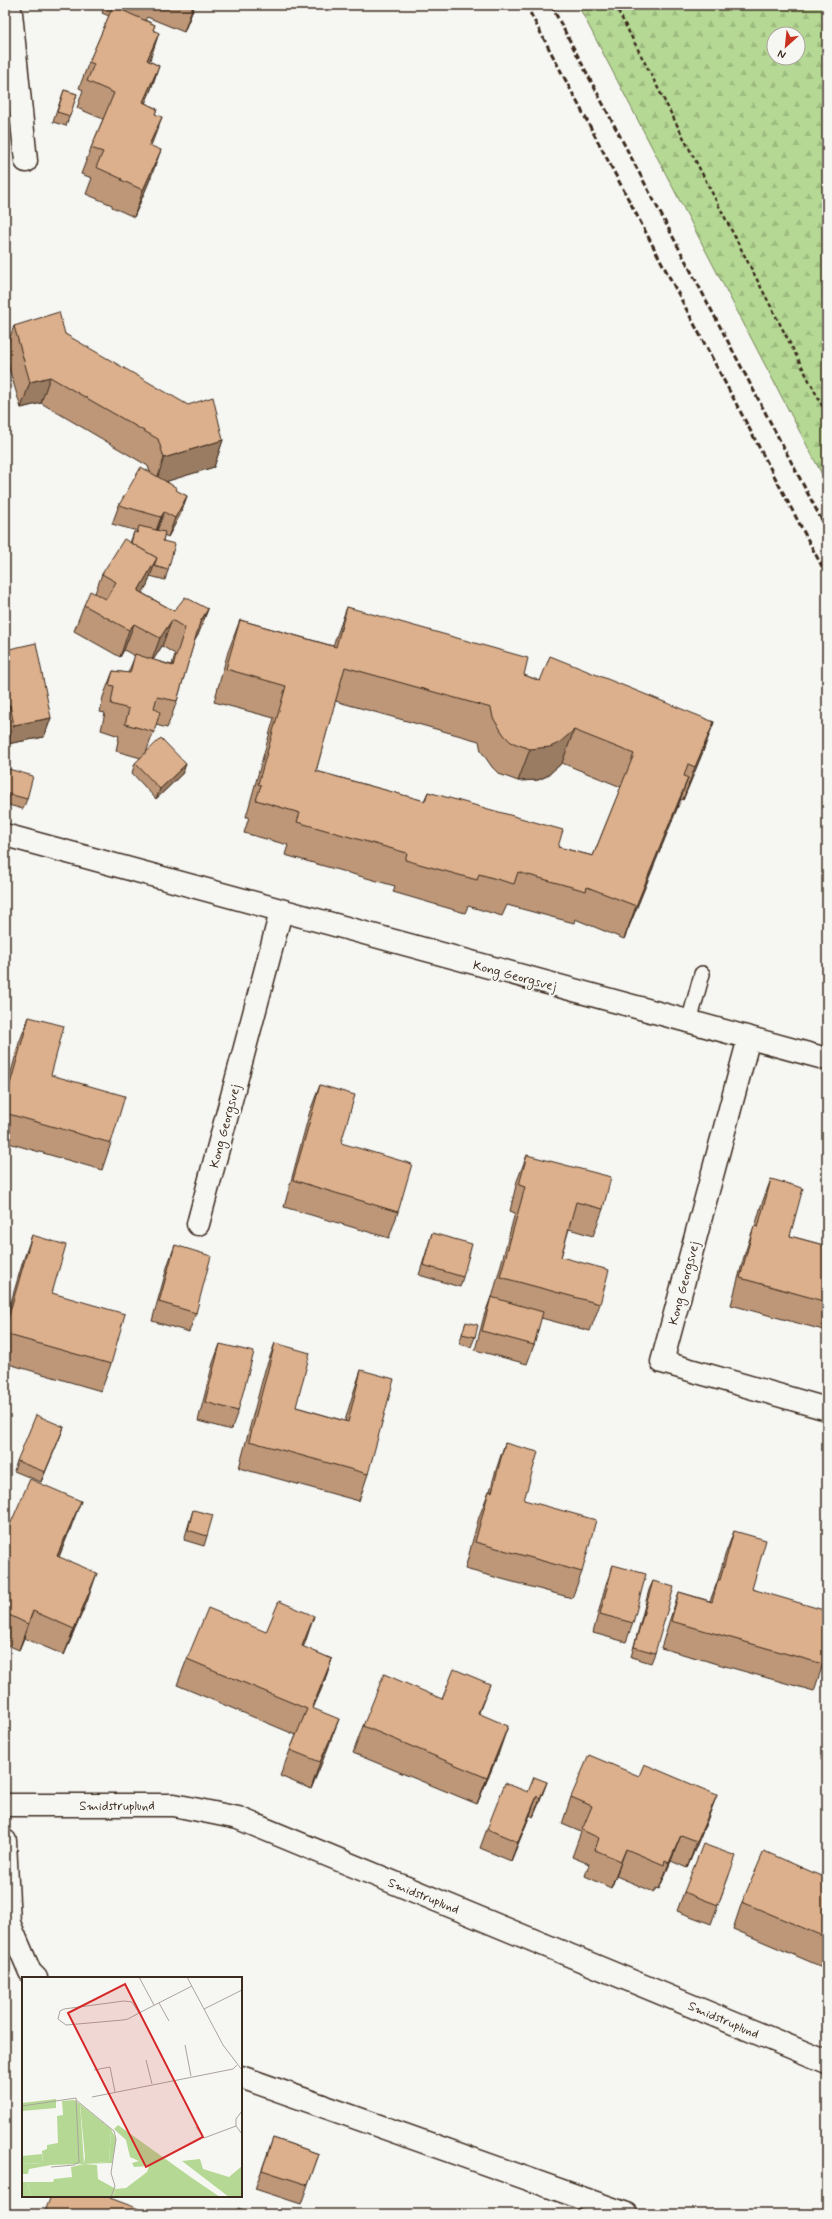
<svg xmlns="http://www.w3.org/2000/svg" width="832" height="2219" font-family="Mynerve,sans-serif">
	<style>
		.forest { fill: url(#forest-firs); stroke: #788259; fill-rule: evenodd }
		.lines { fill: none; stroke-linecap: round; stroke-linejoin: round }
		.service-casing { stroke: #3b2a1e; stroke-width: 18 }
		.minor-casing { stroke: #3b2a1e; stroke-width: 25 }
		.path { stroke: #3b2a1e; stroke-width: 2.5; stroke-dasharray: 4 3; stroke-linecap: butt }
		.service { stroke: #f6f6f2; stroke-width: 15 }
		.minor { stroke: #f6f6f2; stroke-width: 22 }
		.rail { stroke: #3b2a1e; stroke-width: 3; stroke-dasharray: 6 3; stroke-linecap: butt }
		.wall { fill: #bd9778; stroke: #3b2a1e; fill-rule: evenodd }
		.shaded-wall { fill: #9a7b62; stroke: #3b2a1e }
		.building { fill: #dcb08c; stroke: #3b2a1e; fill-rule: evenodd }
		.labels { text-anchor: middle; stroke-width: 4; stroke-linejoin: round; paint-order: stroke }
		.street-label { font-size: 13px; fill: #3b2a1e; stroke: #f6f6f2 }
		.inset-road { fill: none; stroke: #aba49d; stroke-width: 1 }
		.view { fill: #d62828; fill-opacity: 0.15; stroke: #d62828; stroke-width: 2 }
		.inset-edge { fill: none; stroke: #3b2a1e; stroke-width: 2 }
	</style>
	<defs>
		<pattern id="forest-firs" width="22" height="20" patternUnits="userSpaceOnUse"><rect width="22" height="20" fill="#b5d994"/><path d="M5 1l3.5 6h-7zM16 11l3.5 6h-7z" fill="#9dba7f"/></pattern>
	</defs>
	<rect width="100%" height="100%" fill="#f6f6f2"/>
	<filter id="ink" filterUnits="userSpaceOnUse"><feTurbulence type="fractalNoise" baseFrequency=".025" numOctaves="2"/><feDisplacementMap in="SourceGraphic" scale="8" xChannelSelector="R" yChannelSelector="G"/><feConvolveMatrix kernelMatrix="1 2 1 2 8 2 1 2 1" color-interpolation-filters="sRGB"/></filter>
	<g filter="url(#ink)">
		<path class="forest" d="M 578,5 L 818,5 L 827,8 L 827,484 ZM 774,34 L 798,34 L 798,58 L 774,58 Z"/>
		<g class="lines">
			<defs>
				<path id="service" d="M 689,1022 L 702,974"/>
				<g id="minor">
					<path d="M 5,5 L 11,13 L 26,161"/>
					<path d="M 5,835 L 827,1059"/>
					<path d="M 749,1038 L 662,1362 L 827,1409"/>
					<path d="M 198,1224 L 281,912"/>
					<path d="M 5,1805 L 174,1805 L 238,1818 L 827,2062"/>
					<path d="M 5,1841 L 9,1923 L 30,1972 L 36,1978"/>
					<path d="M 241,2077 L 627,2214"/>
				</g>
			</defs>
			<use href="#service" class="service-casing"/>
			<use href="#minor" class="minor-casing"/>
			<path class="path" d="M 615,5 L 827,415"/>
			<use href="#service" class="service"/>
			<use href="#minor" class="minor"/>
			<g class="rail">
				<path d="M 526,5 L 827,576"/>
				<path d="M 551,5 L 827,530"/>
			</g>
		</g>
		<g class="wall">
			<path d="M 105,5 L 195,5 L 184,32 L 147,17 L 145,20 L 155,25 L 153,30 L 149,61 L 159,66 L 150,92 L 145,103 L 157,109 L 155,114 L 151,146 L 151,177 L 134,217 L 112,207 L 112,205 L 86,194 L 92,178 L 81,174 L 91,148 L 103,119 L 77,108 L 83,90 L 79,88 L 89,62 L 109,16 L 102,13 Z"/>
			<path d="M 64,90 L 77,94 L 66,126 L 53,122 Z"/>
			<path d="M 14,326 L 65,334 L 223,440 L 214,467 L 167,481 L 176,491 L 187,496 L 180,515 L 168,537 L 164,535 L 163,541 L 168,570 L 165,580 L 150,576 L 147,585 L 142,593 L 174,611 L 208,609 L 198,635 L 194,642 L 177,701 L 167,728 L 156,725 L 146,753 L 186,764 L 182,774 L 156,799 L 132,773 L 135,763 L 141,758 L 116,751 L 119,736 L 101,730 L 105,713 L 100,712 L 103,697 L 113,671 L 128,673 L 135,656 L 124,650 L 120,657 L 74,631 L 84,605 L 95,593 L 102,574 L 130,543 L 134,532 L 136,533 L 137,531 L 112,524 L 119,505 L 150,472 L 148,466 L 41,403 L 21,408 L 5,355 L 5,350 ZM 162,646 L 175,654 L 172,665 L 153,660 Z"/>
			<path d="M 347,607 L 524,675 L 540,681 L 714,722 L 702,754 L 683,800 L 681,799 L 624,939 L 575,919 L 574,923 L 507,905 L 502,916 L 468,906 L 465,913 L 393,892 L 395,886 L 285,855 L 288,845 L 244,833 L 249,817 L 246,817 L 274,718 L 214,702 L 228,652 L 240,620 L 333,646 ZM 335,701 L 479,741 L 481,751 L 492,767 L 499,774 L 518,781 L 538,780 L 547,776 L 562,763 L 621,787 L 593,856 L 558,847 L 428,792 L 424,801 L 316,771 Z"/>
			<path d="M 5,650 L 51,718 L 44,737 L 7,744 L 5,735 Z"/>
			<path d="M 5,768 L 27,799 L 23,809 L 5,804 Z"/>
			<path d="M 29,1017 L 51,1075 L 111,1143 L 102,1170 L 5,1142 L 5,1094 L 19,1043 Z"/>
			<path d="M 320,1085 L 341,1143 L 398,1212 L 389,1238 L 284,1207 L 310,1111 Z"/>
			<path d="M 527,1155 L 603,1209 L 593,1236 L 569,1229 L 561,1257 L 600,1304 L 590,1331 L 541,1318 L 534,1345 L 527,1364 L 475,1350 L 484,1316 L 491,1297 L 492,1298 L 515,1213 L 510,1211 L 517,1181 Z"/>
			<path d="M 771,1179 L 790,1236 L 827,1246 L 827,1331 L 731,1305 L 745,1253 L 754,1226 L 755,1227 L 761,1206 Z"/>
			<path d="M 432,1233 L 463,1277 L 460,1287 L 419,1275 L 429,1243 Z"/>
			<path d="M 32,1235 L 52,1293 L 111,1364 L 101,1391 L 5,1363 L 5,1322 L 23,1261 Z"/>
			<path d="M 175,1245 L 196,1313 L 189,1332 L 152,1321 L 168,1264 Z"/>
			<path d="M 466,1322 L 475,1337 L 471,1347 L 459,1344 Z"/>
			<path d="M 275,1343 L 296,1407 L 345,1421 L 352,1397 L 361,1370 L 368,1474 L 359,1501 L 239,1468 L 265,1370 Z"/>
			<path d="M 220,1344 L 238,1411 L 231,1430 L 198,1421 L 213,1363 Z"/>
			<path d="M 64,1427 L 41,1482 L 14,1471 L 17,1461 Z"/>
			<path d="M 505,1443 L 524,1500 L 582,1572 L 572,1598 L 465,1569 L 479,1517 L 489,1491 L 490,1491 L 496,1470 Z"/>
			<path d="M 193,1510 L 207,1536 L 204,1546 L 184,1540 Z"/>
			<path d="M 71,1527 L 59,1557 L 88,1599 L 64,1655 L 24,1638 L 19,1650 L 5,1644 L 5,1534 L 6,1534 Z"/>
			<path d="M 734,1531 L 752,1589 L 823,1664 L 814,1691 L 661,1648 L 670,1619 L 679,1592 L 710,1601 L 718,1580 L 724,1558 Z"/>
			<path d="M 613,1565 L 633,1623 L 626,1642 L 593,1633 L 606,1584 Z"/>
			<path d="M 653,1581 L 655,1653 L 651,1663 L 631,1657 L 649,1590 Z"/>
			<path d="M 266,1632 L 332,1659 L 323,1685 L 313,1708 L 329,1745 L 311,1789 L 280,1776 L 296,1735 L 177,1685 L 187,1659 Z"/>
			<path d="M 442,1699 L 479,1713 L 499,1752 L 477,1804 L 353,1753 L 363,1726 Z"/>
			<path d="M 547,1782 L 533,1817 L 530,1815 L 511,1861 L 480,1848 L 487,1829 L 528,1792 Z"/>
			<path d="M 571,1797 L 707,1821 L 687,1868 L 671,1861 L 659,1889 L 656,1888 L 654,1892 L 616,1876 L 611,1888 L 585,1876 L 589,1864 L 572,1857 L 581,1832 L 562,1824 Z"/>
			<path d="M 827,1862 L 827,1969 L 733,1929 L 742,1902 L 821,1876 Z"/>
			<path d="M 729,1875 L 711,1924 L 677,1911 L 684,1892 Z"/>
			<path d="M 273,2138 L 319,2154 L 301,2204 L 255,2189 Z"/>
		</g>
		<g class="shaded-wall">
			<path d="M 194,5 L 195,5 L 184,32 L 193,6 Z"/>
			<path d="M 159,33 L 150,60 L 138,87 L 147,60 Z"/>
			<path d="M 159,66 L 150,92 L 134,129 L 143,102 Z"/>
			<path d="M 162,117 L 152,143 L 140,172 L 149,145 Z"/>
			<path d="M 161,150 L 151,177 L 134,217 L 143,190 Z"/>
			<path d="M 50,377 L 41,403 L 21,408 L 30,382 Z"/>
			<path d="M 223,440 L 214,467 L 155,485 L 164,458 Z"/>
			<path d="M 187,496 L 180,515 L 168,537 L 175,518 Z"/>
			<path d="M 164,512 L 157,531 L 154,536 L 161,517 Z"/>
			<path d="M 157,558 L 147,585 L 129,617 L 138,591 Z"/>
			<path d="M 208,609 L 198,635 L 190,648 L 200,622 Z"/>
			<path d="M 172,620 L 162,646 L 150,665 L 160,638 Z"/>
			<path d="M 134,624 L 124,650 L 120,657 L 129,630 Z"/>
			<path d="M 10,705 L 5,718 L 5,706 Z"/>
			<path d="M 51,718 L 44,737 L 7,744 L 14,725 Z"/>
			<path d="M 714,722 L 702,754 L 683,800 L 695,767 Z"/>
			<path d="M 574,730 L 562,763 L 547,776 L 538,780 L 518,781 L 530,749 Z"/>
			<path d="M 186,764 L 182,774 L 156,799 L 160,789 Z"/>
			<path d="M 688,778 L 676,811 L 624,939 L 636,906 Z"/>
			<path d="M 64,1427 L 60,1437 L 41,1482 L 45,1472 Z"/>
			<path d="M 81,1501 L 71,1527 L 48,1583 L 57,1556 Z"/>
			<path d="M 97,1573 L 88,1599 L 64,1655 L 74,1629 Z"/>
			<path d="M 33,1611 L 24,1638 L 19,1650 L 28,1624 Z"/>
			<path d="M 314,1616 L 305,1643 L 292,1672 L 302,1646 Z"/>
			<path d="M 332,1659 L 323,1685 L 302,1734 L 312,1708 Z"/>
			<path d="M 490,1684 L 480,1710 L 468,1740 L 478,1713 Z"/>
			<path d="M 339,1719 L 329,1745 L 311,1789 L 320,1762 Z"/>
			<path d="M 508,1726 L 499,1752 L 477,1804 L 487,1778 Z"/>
			<path d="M 547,1782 L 540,1801 L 533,1817 L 540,1798 Z"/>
			<path d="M 717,1795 L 707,1821 L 687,1868 L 697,1841 Z"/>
			<path d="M 537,1796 L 530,1815 L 511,1861 L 518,1842 Z"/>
			<path d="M 681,1835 L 671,1861 L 659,1889 L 669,1863 Z"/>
			<path d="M 626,1849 L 616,1876 L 611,1888 L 621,1861 Z"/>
		</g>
		<g class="building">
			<path d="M 135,5 L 151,5 L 149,10 Z"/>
			<path d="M 113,6 L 155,25 L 153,30 L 159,33 L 147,60 L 159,66 L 143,102 L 157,109 L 155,114 L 162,117 L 149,145 L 161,150 L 143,190 L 121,180 L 122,179 L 96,167 L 103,152 L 91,148 L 114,93 L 87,81 L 94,64 L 89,62 Z"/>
			<path d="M 64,90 L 77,94 L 70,116 L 57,112 Z"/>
			<path d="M 59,312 L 65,334 L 188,405 L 213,397 L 223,440 L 164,458 L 158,439 L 50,377 L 30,382 L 14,326 Z"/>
			<path d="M 141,467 L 177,488 L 176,490 L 187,496 L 175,518 L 164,512 L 161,517 L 119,505 Z"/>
			<path d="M 139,526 L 165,532 L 163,541 L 175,544 L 168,570 L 154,566 L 157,558 L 131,543 L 134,532 L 137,533 Z"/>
			<path d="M 124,539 L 157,558 L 138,591 L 174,611 L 185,597 L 208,609 L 200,622 L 177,701 L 157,697 L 154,708 L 160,712 L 154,732 L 125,724 L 129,709 L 111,704 L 114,686 L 109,685 L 113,671 L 130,673 L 135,654 L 173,666 L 185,628 L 172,620 L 160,638 L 134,624 L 129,630 L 84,605 L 90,591 L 106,599 L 116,582 L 102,574 Z"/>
			<path d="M 347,607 L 528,658 L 524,675 L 540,681 L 550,656 L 714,722 L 695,767 L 688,764 L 684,776 L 688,778 L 636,906 L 587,887 L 586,891 L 518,872 L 514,884 L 479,874 L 477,880 L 405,860 L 407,853 L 297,822 L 300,813 L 256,800 L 261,785 L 258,784 L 286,686 L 226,669 L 240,620 L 336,647 ZM 345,667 L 491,708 L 493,718 L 504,735 L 511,742 L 530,749 L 550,747 L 559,743 L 574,730 L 634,754 L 593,856 L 558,847 L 563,830 L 428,792 L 425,801 L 316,771 Z"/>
			<path d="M 36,643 L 51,718 L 14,725 L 10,705 L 5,706 L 5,650 Z"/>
			<path d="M 161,738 L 186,764 L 160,789 L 135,763 Z"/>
			<path d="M 5,768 L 33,776 L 27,799 L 5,793 Z"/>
			<path d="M 29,1017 L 64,1026 L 51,1075 L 125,1096 L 111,1143 L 5,1113 L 5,1102 Z"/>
			<path d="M 320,1085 L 355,1095 L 341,1143 L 412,1164 L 398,1212 L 293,1180 Z"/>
			<path d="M 5,1143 L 9,1144 L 5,1160 Z"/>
			<path d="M 527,1155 L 611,1177 L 603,1209 L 576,1202 L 561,1257 L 609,1270 L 600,1304 L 500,1277 L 525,1187 L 519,1185 Z"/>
			<path d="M 771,1179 L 803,1188 L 790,1236 L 827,1246 L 827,1302 L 740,1278 L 754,1226 L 758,1227 Z"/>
			<path d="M 432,1233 L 472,1244 L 463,1277 L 423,1265 Z"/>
			<path d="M 32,1235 L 66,1245 L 52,1293 L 125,1314 L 111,1364 L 5,1334 L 5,1329 Z"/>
			<path d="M 175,1245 L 211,1256 L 196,1313 L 159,1302 Z"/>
			<path d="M 491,1297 L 543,1312 L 534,1345 L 482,1331 Z"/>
			<path d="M 466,1322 L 478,1325 L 475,1337 L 462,1334 Z"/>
			<path d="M 275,1343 L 310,1353 L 296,1407 L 348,1422 L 361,1370 L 394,1379 L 368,1474 L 249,1441 Z"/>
			<path d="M 220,1344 L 254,1352 L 238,1411 L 205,1402 Z"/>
			<path d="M 36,1415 L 64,1427 L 45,1472 L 17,1461 Z"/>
			<path d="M 505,1443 L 538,1452 L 524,1500 L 596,1520 L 582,1572 L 475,1542 L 489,1491 L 492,1492 Z"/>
			<path d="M 30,1479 L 81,1501 L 57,1556 L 97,1573 L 74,1629 L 33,1611 L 28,1624 L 5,1613 L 5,1534 L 6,1534 Z"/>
			<path d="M 193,1510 L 213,1515 L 207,1536 L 188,1530 Z"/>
			<path d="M 734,1531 L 766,1540 L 752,1589 L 827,1611 L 827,1651 L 823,1664 L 671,1621 L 679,1592 L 712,1602 L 718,1580 L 720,1580 Z"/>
			<path d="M 613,1565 L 646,1574 L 633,1623 L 600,1614 Z"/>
			<path d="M 653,1581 L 674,1587 L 655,1653 L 634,1647 Z"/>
			<path d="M 279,1601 L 314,1616 L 302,1646 L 332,1659 L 312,1708 L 339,1719 L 320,1762 L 290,1750 L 307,1709 L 187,1659 L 208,1608 L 266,1632 Z"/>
			<path d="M 454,1669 L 490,1684 L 478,1713 L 508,1726 L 487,1778 L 363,1726 L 384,1674 L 442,1699 Z"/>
			<path d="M 589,1755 L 639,1776 L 644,1764 L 717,1795 L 697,1841 L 681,1835 L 669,1863 L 665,1861 L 664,1865 L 626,1849 L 621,1861 L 595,1850 L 599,1838 L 582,1830 L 592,1806 L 571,1797 Z"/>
			<path d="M 534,1777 L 547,1782 L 540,1798 L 537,1796 L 518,1842 L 487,1829 L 505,1783 L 528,1792 Z"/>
			<path d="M 703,1844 L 736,1856 L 718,1905 L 684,1892 Z"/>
			<path d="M 764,1851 L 821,1876 L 827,1862 L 827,1938 L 742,1902 Z"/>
			<path d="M 273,2138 L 319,2154 L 308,2185 L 262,2170 Z"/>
			<path d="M 51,2196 L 110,2196 L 110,2198 L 139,2209 L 137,2214 L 44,2214 Z"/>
			<path d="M 238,2208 L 255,2214 L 236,2214 Z"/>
			<path d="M 450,2210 L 461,2214 L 449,2214 Z"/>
		</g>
	</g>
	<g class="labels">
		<g class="street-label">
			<text transform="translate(515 975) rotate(15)" y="5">Kong Georgsvej</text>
			<text transform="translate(224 1126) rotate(-75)" y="5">Kong Georgsvej</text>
			<text transform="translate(683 1283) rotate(-75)" y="5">Kong Georgsvej</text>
			<text x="117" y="1810">Smidstruplund</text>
			<text transform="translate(424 1895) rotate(22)" y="5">Smidstruplund</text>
			<text transform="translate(724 2019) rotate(23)" y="5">Smidstruplund</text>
		</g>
	</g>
	<g transform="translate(22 1977)">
		<rect width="220" height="220" fill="#f6f6f2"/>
		<path d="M 58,127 L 89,152 L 87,185 L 62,187 L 63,180 ZM 20,177 L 21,186 L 0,187 L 0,179 Z" fill="#b5d994"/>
		<path d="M 34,122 L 34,131 L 0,134 L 0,126 ZM 52,123 L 58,127 L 62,187 L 87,185 L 89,152 L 94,162 L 90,186 L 29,188 L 7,192 L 6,197 L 0,197 L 0,187 L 21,186 L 20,174 L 25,172 L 25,168 L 36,166 L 35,139 L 41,138 L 40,124 ZM 96,148 L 170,201 L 198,220 L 91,220 L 94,212 L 104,211 L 125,195 L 127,189 L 112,190 L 110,186 L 117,184 L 108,180 L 104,163 L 92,152 ZM 178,182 L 181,192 L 207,200 L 220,189 L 220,220 L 207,220 L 160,184 ZM 0,206 L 6,206 L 9,220 L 0,220 Z" fill="#b5d994"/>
		<path d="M 62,187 L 75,188 L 76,202 L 94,212 L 91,220 L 9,220 L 6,206 L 0,206 L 0,198 L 1,205 L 31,205 L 32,202 L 50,200 L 49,190 Z" fill="#b5d994"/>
		<path d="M 74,190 L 75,197 L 60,198 L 59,191 Z" fill="#b5d994"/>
		<path class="inset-road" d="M 117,0 L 132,28M 165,0 L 201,68 L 220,93M 137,26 L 147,44M 182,32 L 220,13M 117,36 L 110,25 L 102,24 L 42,32 L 38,34 L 36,42 L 44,48 L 101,43 L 106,42 L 117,36 L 170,9M 163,68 L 169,99M 124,83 L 130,107M 72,93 L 88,90 L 93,115M 70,120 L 211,92 L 215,88M 54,123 L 92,154 L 94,162 L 89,196 L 93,209 L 89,220M 0,129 L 54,121 L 57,185 L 52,188 L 29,190M 174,150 L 182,161 L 214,149M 220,157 L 214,149 L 214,142 L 220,134"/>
		<path class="view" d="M 103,7 L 181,160 L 124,190 L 46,36 Z"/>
		<rect width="220" height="220" class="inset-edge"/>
	</g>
	<rect width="832" height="2219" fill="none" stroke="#f6f6f2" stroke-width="20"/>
	<rect x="10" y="10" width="812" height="2199" fill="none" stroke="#3b2a1e" stroke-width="1.5" filter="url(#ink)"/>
	<g transform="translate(786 46) rotate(207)"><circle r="19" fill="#f6f6f2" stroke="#aba49d"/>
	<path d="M0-3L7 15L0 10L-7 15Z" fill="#c8321e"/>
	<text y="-6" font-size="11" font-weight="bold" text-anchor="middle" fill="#3b2a1e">N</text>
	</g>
</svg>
